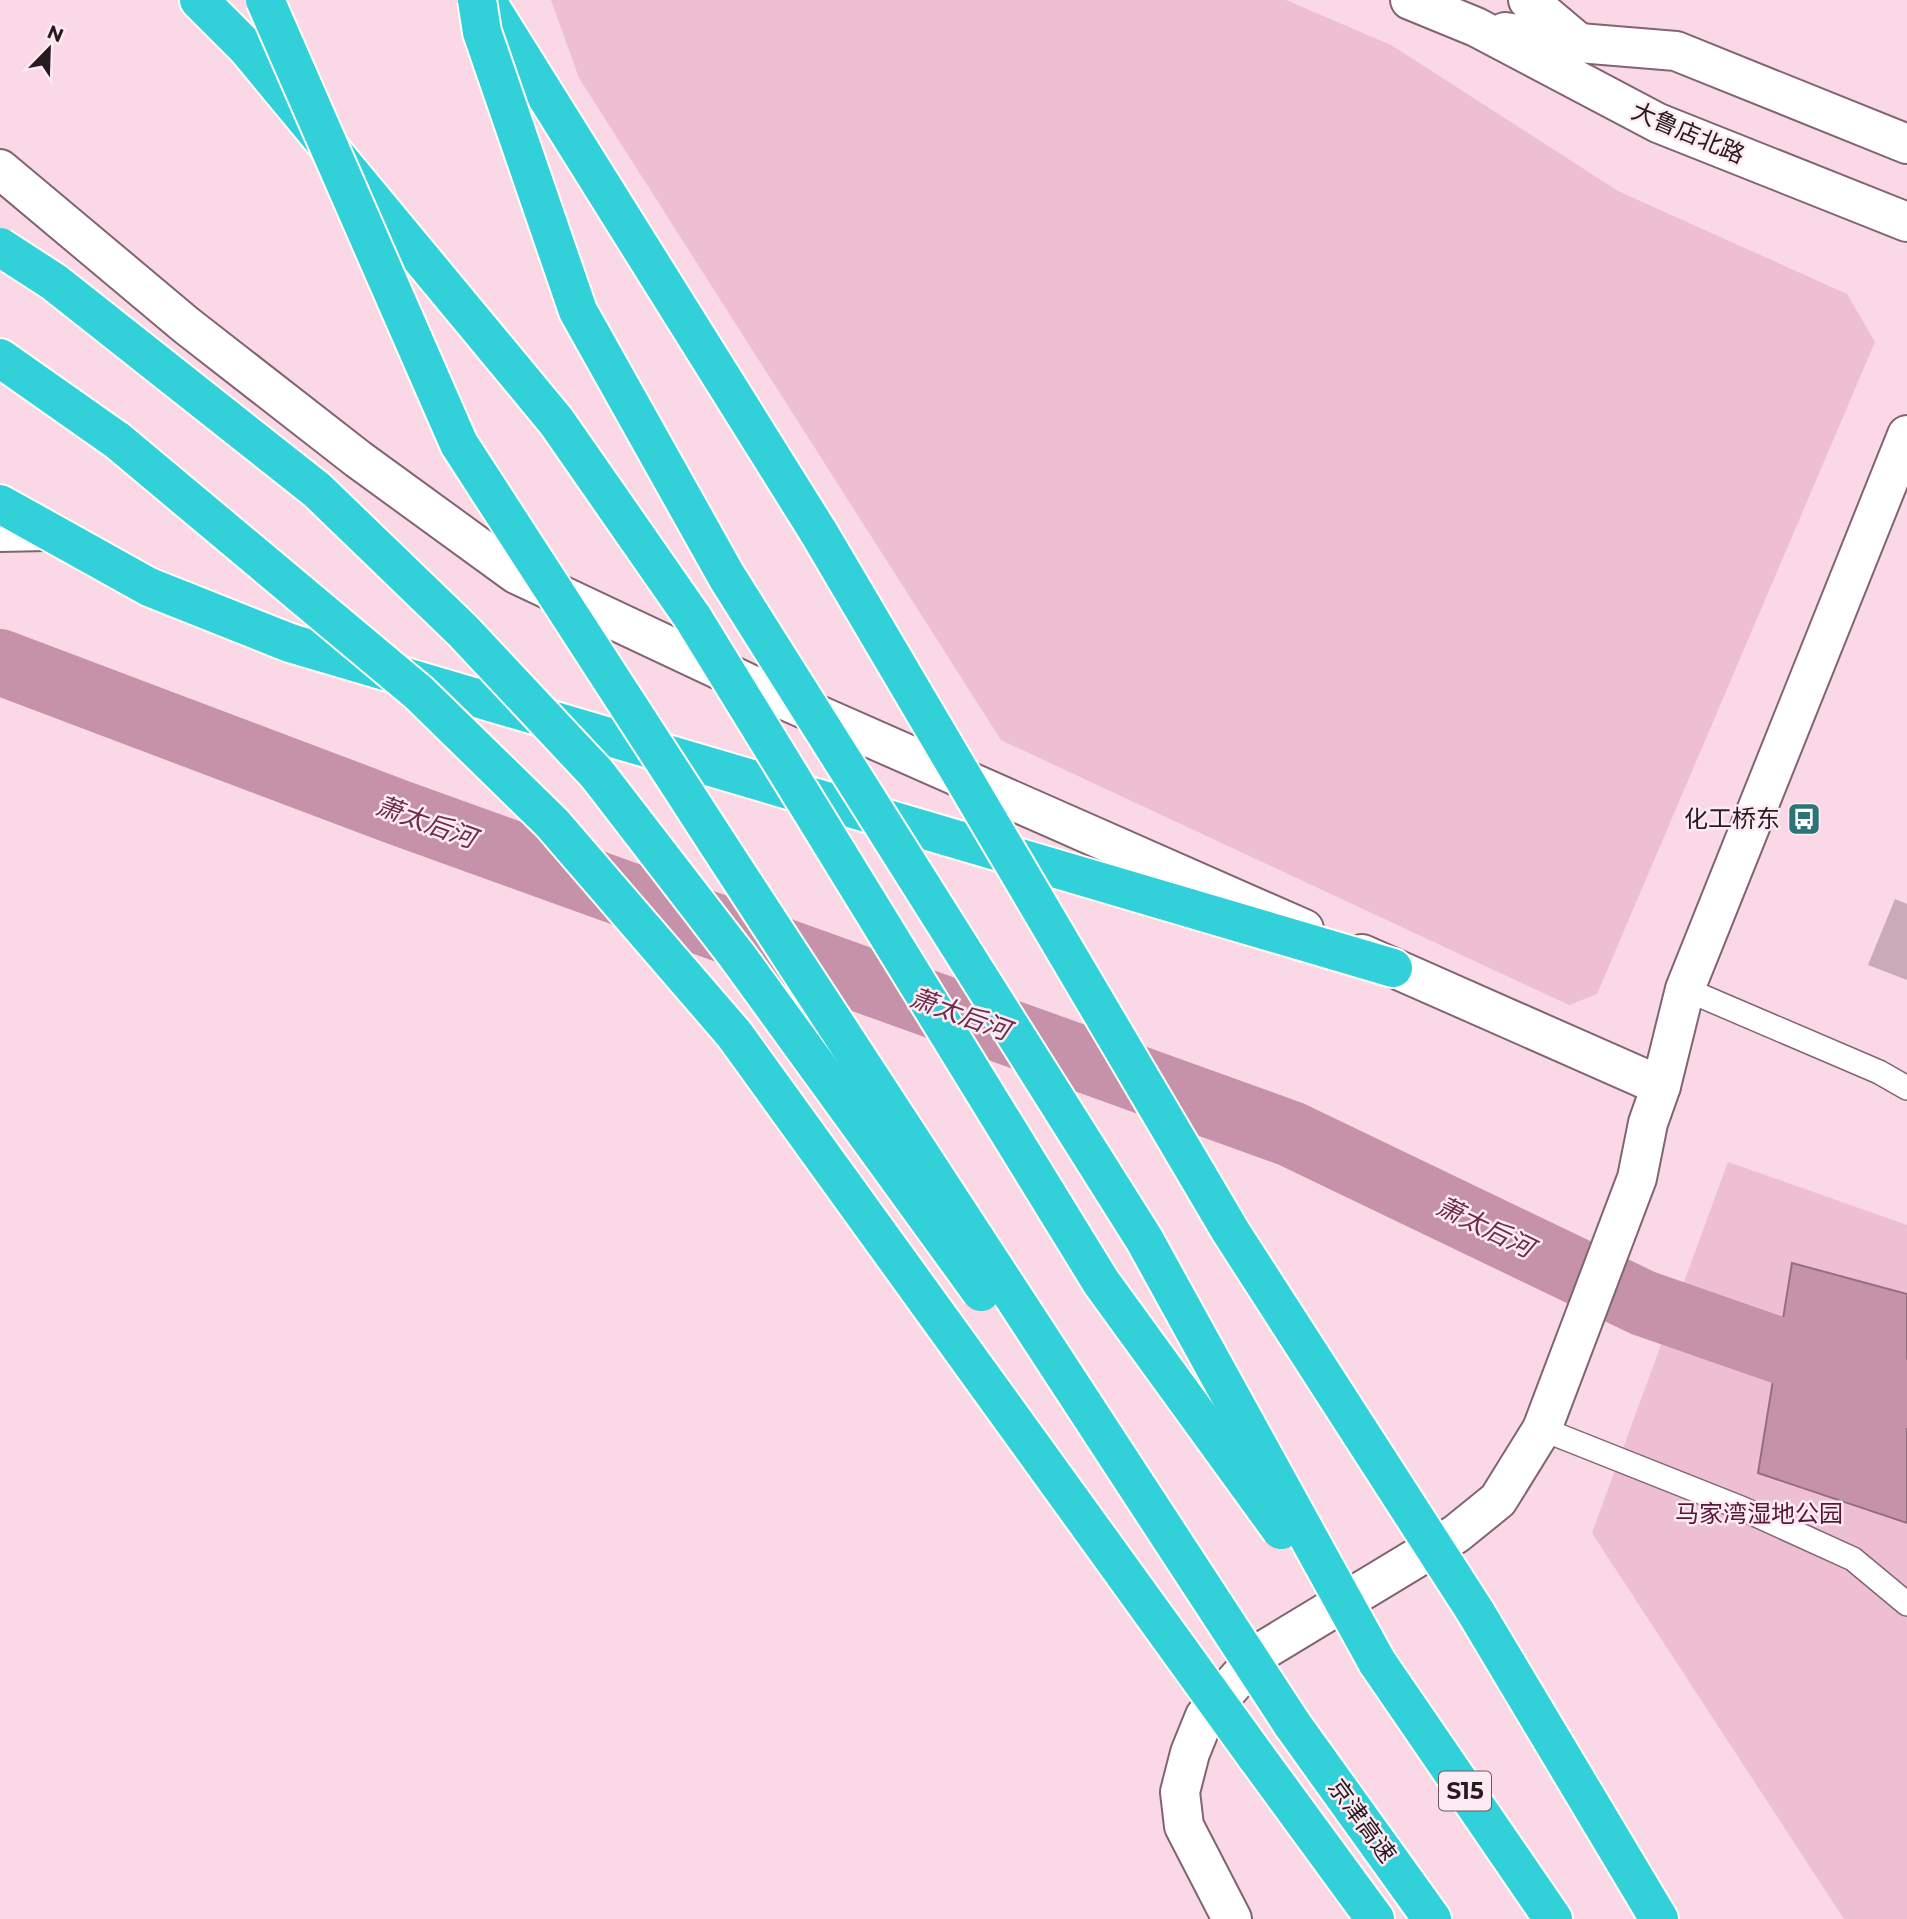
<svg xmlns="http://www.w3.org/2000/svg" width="1907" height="1919" font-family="Montserrat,'Noto Sans SC',sans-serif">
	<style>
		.green { fill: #eebed3 }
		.water { fill: #c692a9; stroke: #966e80; stroke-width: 2 }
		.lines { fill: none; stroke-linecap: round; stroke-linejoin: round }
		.river { stroke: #c692a9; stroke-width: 66 }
		.building { fill: #caaab7 }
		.lane-casing { stroke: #816471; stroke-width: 26 }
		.street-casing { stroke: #816471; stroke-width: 42 }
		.secondary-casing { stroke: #816471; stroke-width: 42 }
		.highway-casing { stroke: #fff; stroke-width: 42 }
		.lane { stroke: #fff; stroke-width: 23 }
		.street { stroke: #fff; stroke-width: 38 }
		.secondary { stroke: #fff; stroke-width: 38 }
		.highway { stroke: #32d1d9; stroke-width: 38 }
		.highway-bridge-casing { stroke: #fff; stroke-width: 42; stroke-linecap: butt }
		.highway-bridge { stroke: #32d1d9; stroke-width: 38 }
		.labels { text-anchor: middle; stroke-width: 5; stroke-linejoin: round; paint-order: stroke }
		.shield { fill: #feeaf2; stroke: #68595f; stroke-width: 2 }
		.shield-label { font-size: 23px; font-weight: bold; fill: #271b20 }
		.street-label { font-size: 24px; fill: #271b20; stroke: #feeaf2 }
		.poi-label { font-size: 24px; fill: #271b20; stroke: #feeaf2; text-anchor: end }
		.park-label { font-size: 24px; fill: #56183a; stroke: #feeaf2 }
		.water-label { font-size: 26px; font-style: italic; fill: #6c2d4d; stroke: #feeaf2 }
	</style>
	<rect width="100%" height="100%" fill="#fad8e6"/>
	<g class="green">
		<path d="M 551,0 L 1286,0 L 1391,45 L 1618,191 L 1847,294 L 1875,342 L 1597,994 L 1569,1005 L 1001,740 L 579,78 Z"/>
		<path d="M 1728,1162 L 1907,1225 L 1907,1919 L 1844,1919 L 1592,1533 Z"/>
	</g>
	<path class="water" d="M 1792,1263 L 1907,1294 L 1907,1523 L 1758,1473 Z"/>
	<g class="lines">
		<path class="river" d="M 0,662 L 397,812 L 1291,1134 L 1643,1303 L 1907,1395"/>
	</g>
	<path class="building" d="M 1895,899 L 1907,904 L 1907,980 L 1868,965 Z"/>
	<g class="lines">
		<defs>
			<g id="lane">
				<path d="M 1685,989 L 1879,1072 L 1907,1088"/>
				<path d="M 1542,1429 L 1741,1508 L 1853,1559 L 1907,1604"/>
			</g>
			<path id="street" d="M 1232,1919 L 1184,1826 L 1180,1792 L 1190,1753 L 1205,1716 L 1261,1652 L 1456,1534 L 1498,1500 L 1542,1429 L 1637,1178 L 1648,1123 L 1661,1086"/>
			<g id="secondary">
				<path d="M 1410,0 L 1476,27 L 1658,123 L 1907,222"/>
				<path d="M 1528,0 L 1579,43"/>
				<path d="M 1505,32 L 1579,43 L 1676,51 L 1907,144"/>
				<path d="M 0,169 L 186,325 L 358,459 L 516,574 L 773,695 L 1304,929"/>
				<path d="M 0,532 L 47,531"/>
				<path d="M 1362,954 L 1661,1086 L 1685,989 L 1907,435"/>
			</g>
			<g id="highway">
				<path d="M 199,0 L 246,47 L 556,421 L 693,618"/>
				<path d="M 486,0 L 819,533"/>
				<path d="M 0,358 L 118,441"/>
				<path d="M 0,504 L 149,587 L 290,643 L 1393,968"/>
				<path d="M 1475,1611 L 1659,1919"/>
				<path d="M 1377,1662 L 1553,1919"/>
				<path d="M 1292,1724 L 1432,1919"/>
				<path d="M 1255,1755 L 1375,1919"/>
			</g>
		</defs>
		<use href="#lane" class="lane-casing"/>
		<use href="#street" class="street-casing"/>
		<use href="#secondary" class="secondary-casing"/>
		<use href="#highway" class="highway-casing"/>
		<use href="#lane" class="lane"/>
		<use href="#street" class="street"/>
		<use href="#secondary" class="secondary"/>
		<use href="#highway" class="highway"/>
		<defs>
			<g id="highway-bridge">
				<path d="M 265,0 L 459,444 L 725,855 L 1292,1724"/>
				<path d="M 477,0 L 482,32 L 578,311 L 727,577 L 1144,1239 L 1377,1662"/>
				<path d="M 0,247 L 54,282 L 317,490 L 463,631 L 597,774 L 738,957 L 981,1292"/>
				<path d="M 118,441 L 419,693 L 552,823 L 734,1034 L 1255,1755"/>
				<path d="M 819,533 L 1231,1232 L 1475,1611"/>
				<path d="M 693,618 L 1101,1282 L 1281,1530"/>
			</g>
		</defs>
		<use href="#highway-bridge" class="highway-bridge-casing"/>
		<use href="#highway-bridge" class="highway-bridge"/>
	</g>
	<defs>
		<symbol id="bus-square" viewBox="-11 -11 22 22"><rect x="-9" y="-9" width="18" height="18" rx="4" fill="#2b7579" stroke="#feeaf2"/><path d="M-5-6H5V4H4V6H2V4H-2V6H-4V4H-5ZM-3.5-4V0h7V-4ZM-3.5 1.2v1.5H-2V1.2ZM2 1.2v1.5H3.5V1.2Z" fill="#fff"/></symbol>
	</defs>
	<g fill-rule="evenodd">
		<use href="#bus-square" x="1785" y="800" width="38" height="38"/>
	</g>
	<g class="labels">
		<rect class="shield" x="1439" y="1771.5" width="52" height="39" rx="5"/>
		<g class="shield-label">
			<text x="1465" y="1799">S15</text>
		</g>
		<g class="street-label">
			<text transform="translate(1688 133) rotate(23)" y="8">大鲁店北路</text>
			<text transform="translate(1362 1821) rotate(54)" y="8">京津高速</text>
		</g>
		<g class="poi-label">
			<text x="1780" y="827">化工桥东</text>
		</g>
		<g class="park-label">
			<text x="1759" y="1522">马家湾湿地公园</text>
		</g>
		<g class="water-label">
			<text transform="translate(426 822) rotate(20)" y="9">萧太后河</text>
			<text transform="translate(960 1014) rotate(20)" y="9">萧太后河</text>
			<text transform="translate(1485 1227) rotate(26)" y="9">萧太后河</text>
		</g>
	</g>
	<g transform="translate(49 49) rotate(23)" stroke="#feeaf2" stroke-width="5" paint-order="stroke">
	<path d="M0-5L12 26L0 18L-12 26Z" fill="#271b20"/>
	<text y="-10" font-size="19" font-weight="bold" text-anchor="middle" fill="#271b20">N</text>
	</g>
</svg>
